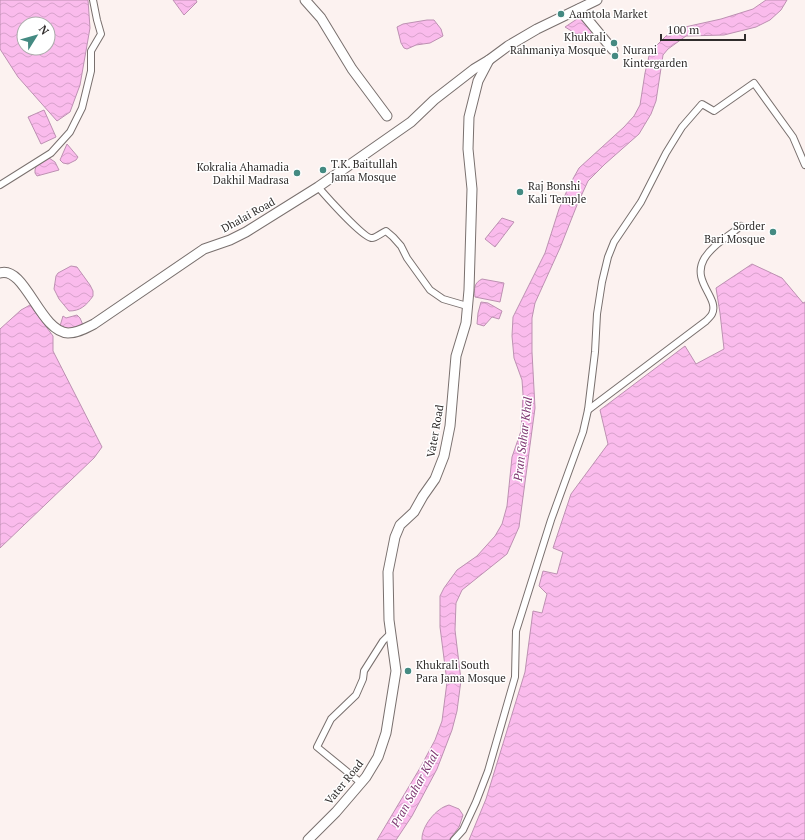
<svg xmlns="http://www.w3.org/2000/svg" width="805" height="840" font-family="'PT Serif',serif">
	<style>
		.water { fill: url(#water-waves); stroke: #bd90b2; fill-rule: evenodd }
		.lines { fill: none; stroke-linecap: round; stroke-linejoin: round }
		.street-casing { stroke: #79706e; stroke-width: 8 }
		.secondary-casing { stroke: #79706e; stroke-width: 11 }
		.street { stroke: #fff; stroke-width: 6 }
		.secondary { stroke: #fff; stroke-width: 9 }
		.poi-dot { fill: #448a82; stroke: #fff; stroke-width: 1.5 }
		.labels { text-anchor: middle; stroke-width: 3; stroke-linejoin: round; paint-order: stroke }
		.poi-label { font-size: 11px; fill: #302d2c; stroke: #fff; text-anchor: start }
		.street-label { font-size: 11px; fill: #302d2c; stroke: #fff }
		.water-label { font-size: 12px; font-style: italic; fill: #7e3772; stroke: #fff }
	</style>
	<defs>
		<pattern id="water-waves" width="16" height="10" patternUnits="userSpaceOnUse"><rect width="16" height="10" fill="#fabbec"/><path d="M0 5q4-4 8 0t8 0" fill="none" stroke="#d7a1cb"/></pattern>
	</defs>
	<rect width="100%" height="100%" fill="#fcf2f0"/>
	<g class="water">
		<path d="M 0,0 L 88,0 L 90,28 L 80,85 L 70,112 L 57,121 L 18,77 L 0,49 ZM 24,24 L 48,24 L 48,48 L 24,48 Z"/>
		<path d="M 173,0 L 196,0 L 197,2 L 184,15 Z"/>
		<path d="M 766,0 L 787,0 L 781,10 L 770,20 L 756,27 L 724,35 L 686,36 L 668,49 L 663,55 L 656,101 L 651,114 L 639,134 L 605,164 L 588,181 L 577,205 L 560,248 L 535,303 L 532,318 L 532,352 L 535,408 L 519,527 L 507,554 L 462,590 L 456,603 L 455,630 L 461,680 L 457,711 L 452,730 L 437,769 L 412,816 L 396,840 L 377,840 L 420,768 L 435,740 L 442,721 L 447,682 L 440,627 L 440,596 L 444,588 L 457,570 L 477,556 L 495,536 L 502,524 L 507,506 L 512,457 L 521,431 L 522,414 L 523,394 L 522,380 L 514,358 L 512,336 L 513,317 L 545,253 L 559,209 L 569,186 L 579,168 L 624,127 L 634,116 L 640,105 L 645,73 L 649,56 L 654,48 L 666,36 L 675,31 L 685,27 L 721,19 L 753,9 Z"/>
		<path d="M 580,17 L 593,32 L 583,38 L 565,27 Z"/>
		<path d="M 427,20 L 434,20 L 441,29 L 443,36 L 430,43 L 416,45 L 407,49 L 404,48 L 401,43 L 397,27 L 403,24 Z"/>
		<path d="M 44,110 L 56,137 L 41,144 L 28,117 Z"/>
		<path d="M 67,144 L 78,157 L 76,160 L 68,164 L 63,163 L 60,160 Z"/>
		<path d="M 49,158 L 55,162 L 59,170 L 37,176 L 35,173 C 34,164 42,162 49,158 Z"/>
		<path d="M 502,218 L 514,222 L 495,247 L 485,239 Z"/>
		<path d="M 752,264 L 782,278 L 803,303 L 805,302 L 805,840 L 469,840 L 486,799 L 525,672 L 533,611 L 542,613 L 547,594 L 539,586 L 543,571 L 557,574 L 563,552 L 553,548 L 571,494 L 608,444 L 600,410 L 685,346 L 696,364 L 724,349 L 720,313 L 716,288 Z"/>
		<path d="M 71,266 L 77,267 L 90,285 L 93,291 L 93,296 C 86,306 80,311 69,311 L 59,299 L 54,289 L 56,276 L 58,273 Z"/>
		<path d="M 482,279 L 504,283 L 500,302 L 475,297 C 474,288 474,283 482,279 Z"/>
		<path d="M 481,302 L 488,303 L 502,311 L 499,319 L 492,317 L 484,326 L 477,324 L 478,313 Z"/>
		<path d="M 30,305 L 53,336 L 53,351 L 102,447 L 94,458 L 0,548 L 0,329 L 21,310 Z"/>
		<path d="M 77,315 L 80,318 L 83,325 L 70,331 L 60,326 L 63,316 L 66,318 Z"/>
		<path d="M 449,805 L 459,809 L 463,815 L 459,827 L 449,840 L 422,840 C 421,827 436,808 449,805 Z"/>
	</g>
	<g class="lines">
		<defs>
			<g id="street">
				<path d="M 0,185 L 51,153 L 70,132 L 82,108 L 91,71 L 91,51 L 101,34 L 97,20 L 93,0"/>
				<path d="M 318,187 C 325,195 364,239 372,238 C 376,238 381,233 386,231 L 393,237 L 401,246 L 407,258 L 430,290 L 443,299 L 467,306"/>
				<path d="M 588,410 L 706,321 C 708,319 711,316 712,314 C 720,298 691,282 704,259 C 712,245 729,236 741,226"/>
				<path d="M 361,783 L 317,747 L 331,719 L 356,695 L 363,679 L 364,671 L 383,641 L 391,633"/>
				<path d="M 454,840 L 463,830 L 476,802 L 488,771 L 515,677 L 516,631 L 551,520 L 583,432 L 588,410 L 595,352 L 597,314 L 602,282 L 608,257 L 614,242 L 641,202 L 666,153 L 682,127 L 702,104 L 714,111 L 754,83 L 793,137 L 805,165"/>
			</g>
			<g id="secondary">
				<path d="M 305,0 L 321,18 L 352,69 L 387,116"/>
				<path d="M 579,9 L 613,50"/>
				<path d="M 0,273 C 25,265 40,332 68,333 C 78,333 86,328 94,324 L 204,249 L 230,240 L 246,232 L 318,187 L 411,122 L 434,100 L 474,69 L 489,60 L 508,46 L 537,29 L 597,0"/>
				<path d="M 308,840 L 336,812 L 366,777 L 378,757 L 386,733 L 396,671 L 389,620 L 388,572 L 395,537 L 400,525 L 414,512 L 423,496 L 435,479 L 444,456 L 450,426 L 456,356 L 466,323 L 469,290 L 472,189 L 468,149 L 469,117 L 478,81 L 489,60"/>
			</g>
		</defs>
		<use href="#street" class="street-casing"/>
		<use href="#secondary" class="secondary-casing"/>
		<use href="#street" class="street"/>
		<use href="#secondary" class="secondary"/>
	</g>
	<g class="poi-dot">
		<circle cx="561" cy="14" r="4"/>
		<circle cx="614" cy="43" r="4"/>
		<circle cx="615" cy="56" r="4"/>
		<circle cx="323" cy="170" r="4"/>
		<circle cx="297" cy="173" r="4"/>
		<circle cx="520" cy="192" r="4"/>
		<circle cx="773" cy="232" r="4"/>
		<circle cx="408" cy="671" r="4"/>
	</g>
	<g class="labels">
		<g class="poi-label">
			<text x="569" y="18">Aamtola Market</text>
			<text x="606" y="41" text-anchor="end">Khukrali<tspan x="606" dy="13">Rahmaniya Mosque</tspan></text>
			<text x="623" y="54">Nurani<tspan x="623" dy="13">Kintergarden</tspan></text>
			<text x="331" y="168">T.K. Baitullah<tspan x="331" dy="13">Jama Mosque</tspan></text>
			<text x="289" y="171" text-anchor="end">Kokralia Ahamadia<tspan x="289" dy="13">Dakhil Madrasa</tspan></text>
			<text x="528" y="190">Raj Bonshi<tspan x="528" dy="13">Kali Temple</tspan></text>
			<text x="765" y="230" text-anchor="end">Sorder<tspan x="765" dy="13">Bari Mosque</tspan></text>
			<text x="416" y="669">Khukrali South<tspan x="416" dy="13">Para Jama Mosque</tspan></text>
		</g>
		<g class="street-label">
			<text transform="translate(248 215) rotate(-29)" y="4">Dhalai Road</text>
			<text transform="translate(435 431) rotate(-80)" y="4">Vater Road</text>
			<text transform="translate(344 782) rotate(-51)" y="4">Vater Road</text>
		</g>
		<g class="water-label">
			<text transform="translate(523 439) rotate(-83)" y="4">Pran Sahar Khal</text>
			<text transform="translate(415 789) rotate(-61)" y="4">Pran Sahar Khal</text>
		</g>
	</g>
	<g transform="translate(36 36) rotate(53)"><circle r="19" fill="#ffffff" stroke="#acabab"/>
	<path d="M0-3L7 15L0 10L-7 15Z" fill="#448a82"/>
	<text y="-6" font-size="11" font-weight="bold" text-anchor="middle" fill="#302d2c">N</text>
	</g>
	<path d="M661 34v6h84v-6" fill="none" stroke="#302d2c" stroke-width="2"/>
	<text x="667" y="34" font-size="12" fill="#302d2c" stroke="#ffffff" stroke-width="3" paint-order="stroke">100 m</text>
</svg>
